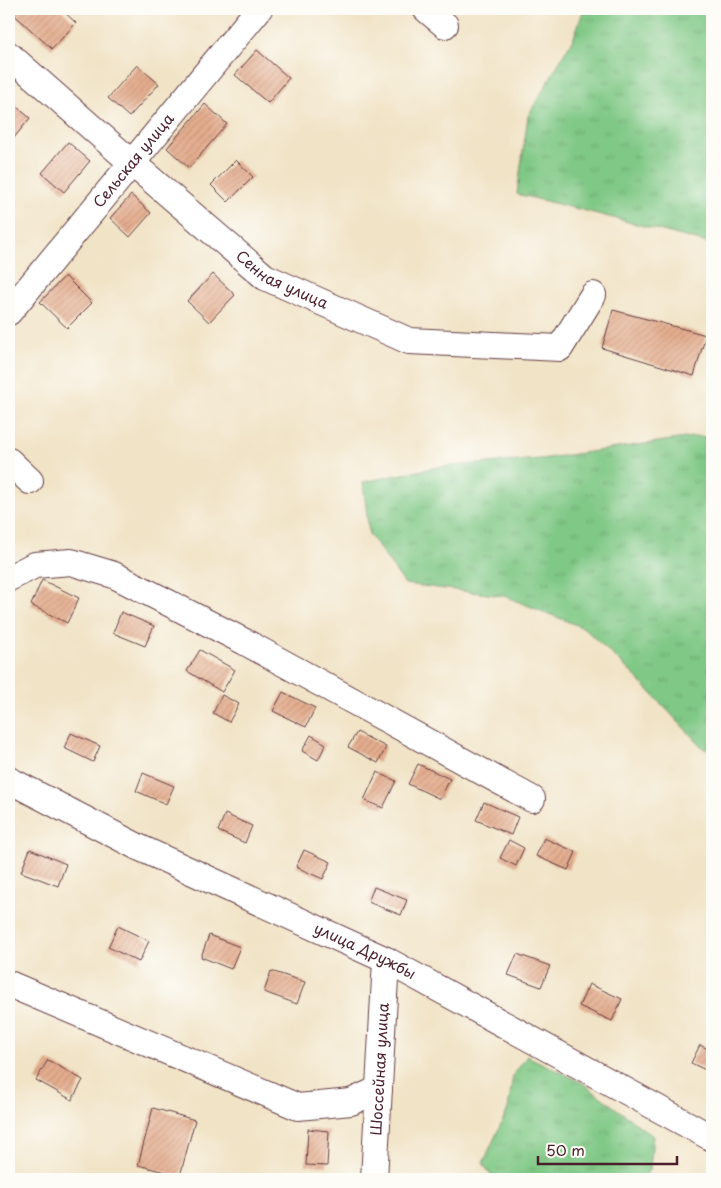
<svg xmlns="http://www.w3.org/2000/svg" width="721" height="1188" font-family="'Playpen Sans',sans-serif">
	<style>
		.grass { fill: url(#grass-tufts); stroke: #647458 }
		.building { fill: url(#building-hatch) }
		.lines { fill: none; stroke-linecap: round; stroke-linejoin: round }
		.minor-casing { stroke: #633c42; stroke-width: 28 }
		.minor { stroke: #fff; stroke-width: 26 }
		.labels { text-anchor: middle; stroke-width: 5; stroke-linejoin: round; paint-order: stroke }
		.street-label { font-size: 15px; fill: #4a1f2b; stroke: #fdfcf7 }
	</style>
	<defs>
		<pattern id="grass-tufts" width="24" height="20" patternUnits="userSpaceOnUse" patternTransform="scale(1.25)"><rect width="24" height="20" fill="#7fc885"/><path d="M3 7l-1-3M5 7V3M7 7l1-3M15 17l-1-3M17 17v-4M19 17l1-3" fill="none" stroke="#6fab73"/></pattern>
		<pattern id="building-hatch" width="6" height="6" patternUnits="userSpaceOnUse" patternTransform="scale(1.25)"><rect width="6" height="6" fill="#e4ad8e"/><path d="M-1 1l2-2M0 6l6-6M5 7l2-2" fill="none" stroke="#c5947b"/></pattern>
	</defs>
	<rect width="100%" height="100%" fill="#fdfcf7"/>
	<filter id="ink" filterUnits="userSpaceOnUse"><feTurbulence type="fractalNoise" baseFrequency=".02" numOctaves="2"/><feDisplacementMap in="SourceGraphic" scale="10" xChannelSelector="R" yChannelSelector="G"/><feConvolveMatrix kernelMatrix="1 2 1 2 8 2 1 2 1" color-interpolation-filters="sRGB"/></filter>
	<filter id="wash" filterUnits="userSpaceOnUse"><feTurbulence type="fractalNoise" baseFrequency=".0096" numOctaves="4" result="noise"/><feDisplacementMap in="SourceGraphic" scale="20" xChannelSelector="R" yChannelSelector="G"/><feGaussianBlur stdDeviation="1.12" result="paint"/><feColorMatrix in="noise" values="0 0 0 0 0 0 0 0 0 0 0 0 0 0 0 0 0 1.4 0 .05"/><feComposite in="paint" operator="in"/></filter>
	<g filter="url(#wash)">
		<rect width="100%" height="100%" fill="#f1e3c6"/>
		<g class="grass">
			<path d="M 584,9 L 712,9 L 712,244 L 590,212 L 517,194 L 528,116 L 574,37 Z"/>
			<path d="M 712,436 L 712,752 L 703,748 L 635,676 L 584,628 L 504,596 L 405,584 L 369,534 L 363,482 L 438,467 L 541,459 L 692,437 Z"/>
			<path d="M 527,1056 L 581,1082 L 653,1136 L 650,1169 L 642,1179 L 493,1179 L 483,1163 L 508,1109 L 513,1076 Z"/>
		</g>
		<g id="blocks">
			<g class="building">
				<path d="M 9,9 L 61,9 L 76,23 L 52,49 L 9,10 Z"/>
				<path d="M 257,50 L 289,78 L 268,103 L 235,75 Z"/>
				<path d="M 137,65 L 159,84 L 129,117 L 108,98 Z"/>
				<path d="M 205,104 L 227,124 L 189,168 L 167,148 Z"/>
				<path d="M 17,107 L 30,118 L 9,144 L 9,118 Z"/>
				<path d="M 68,142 L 90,161 L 64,192 L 42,173 Z"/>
				<path d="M 236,160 L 253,177 L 228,202 L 211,185 Z"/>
				<path d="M 131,195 L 151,213 L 130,237 L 110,218 Z"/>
				<path d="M 213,274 L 235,295 L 209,322 L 187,301 Z"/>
				<path d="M 65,276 L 92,303 L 67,328 L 40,302 Z"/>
				<path d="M 613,310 L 706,335 L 694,376 L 602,348 Z"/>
				<path d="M 42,580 L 79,598 L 67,623 L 31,605 Z"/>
				<path d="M 121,612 L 154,626 L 145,646 L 113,633 Z"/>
				<path d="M 200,650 L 235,670 L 222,692 L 187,671 Z"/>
				<path d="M 283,692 L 315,708 L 306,727 L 273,711 Z"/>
				<path d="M 222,695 L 239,704 L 229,722 L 213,713 Z"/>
				<path d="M 357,732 L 386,747 L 378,763 L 348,747 Z"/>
				<path d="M 71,733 L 100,746 L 93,762 L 64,748 Z"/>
				<path d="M 311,735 L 326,744 L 318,760 L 302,751 Z"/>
				<path d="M 418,764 L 450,779 L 440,799 L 408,784 Z"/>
				<path d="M 377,772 L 396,781 L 383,808 L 364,800 Z"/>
				<path d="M 143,773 L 174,786 L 166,804 L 136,791 Z"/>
				<path d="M 484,802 L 518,817 L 511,835 L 476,820 Z"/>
				<path d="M 225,814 L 252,826 L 245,843 L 218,831 Z"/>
				<path d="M 544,838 L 576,852 L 568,870 L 536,856 Z"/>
				<path d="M 509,840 L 524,848 L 516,866 L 500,858 Z"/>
				<path d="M 30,849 L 66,864 L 58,886 L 21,872 Z"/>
				<path d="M 304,850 L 331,862 L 323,879 L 296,867 Z"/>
				<path d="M 374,887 L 407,900 L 401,915 L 368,902 Z"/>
				<path d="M 118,926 L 149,941 L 139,962 L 108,947 Z"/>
				<path d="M 209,935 L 240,947 L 231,969 L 201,957 Z"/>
				<path d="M 517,954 L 550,966 L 541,987 L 508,975 Z"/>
				<path d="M 271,971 L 305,982 L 297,1004 L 264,992 Z"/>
				<path d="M 589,984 L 622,999 L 612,1021 L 579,1006 Z"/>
				<path d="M 700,1045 L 712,1051 L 712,1073 L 691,1063 Z"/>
				<path d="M 48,1060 L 83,1080 L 72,1100 L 36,1080 Z"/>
				<path d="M 153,1108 L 195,1120 L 180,1176 L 138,1165 Z"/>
				<path d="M 308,1129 L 329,1131 L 327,1166 L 306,1165 Z"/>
			</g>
		</g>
	</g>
	<g filter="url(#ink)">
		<use href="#blocks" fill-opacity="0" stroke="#633c42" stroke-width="1"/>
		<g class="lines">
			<defs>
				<g id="minor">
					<path d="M 426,9 L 445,25"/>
					<path id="s1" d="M 9,55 L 132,163 L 265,277 L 409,341 L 560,348 L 593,295"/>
					<path id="s2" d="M 9,312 L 259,9"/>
					<path d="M 9,461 L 30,481"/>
					<path d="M 9,578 L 35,565 L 71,562 L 114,575 L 245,642 L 532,799"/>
					<path id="s3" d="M 9,780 L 138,847 L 386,960 L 712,1138"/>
					<path d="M 9,984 L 298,1107 L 351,1102 L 379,1089"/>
					<path id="s4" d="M 374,1179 L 386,960"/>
				</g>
			</defs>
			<use href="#minor" class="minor-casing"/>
			<use href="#minor" class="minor"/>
		</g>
	</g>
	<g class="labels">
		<g class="street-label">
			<text dy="5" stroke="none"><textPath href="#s2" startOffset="196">Сельская улица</textPath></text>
			<text dy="5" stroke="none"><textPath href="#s1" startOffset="355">Сенная улица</textPath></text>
			<text dy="5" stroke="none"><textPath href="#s3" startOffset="395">улица Дружбы</textPath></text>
			<text dy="5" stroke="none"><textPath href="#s4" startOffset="110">Шоссейная улица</textPath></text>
		</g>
	</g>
	<rect width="721" height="1188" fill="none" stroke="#fdfcf7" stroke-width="30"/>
	<path d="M538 1156v8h139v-8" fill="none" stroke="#4a1f2b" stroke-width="2.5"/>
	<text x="546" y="1156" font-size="15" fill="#4a1f2b" stroke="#fdfcf7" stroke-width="4" paint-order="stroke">50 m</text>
</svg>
